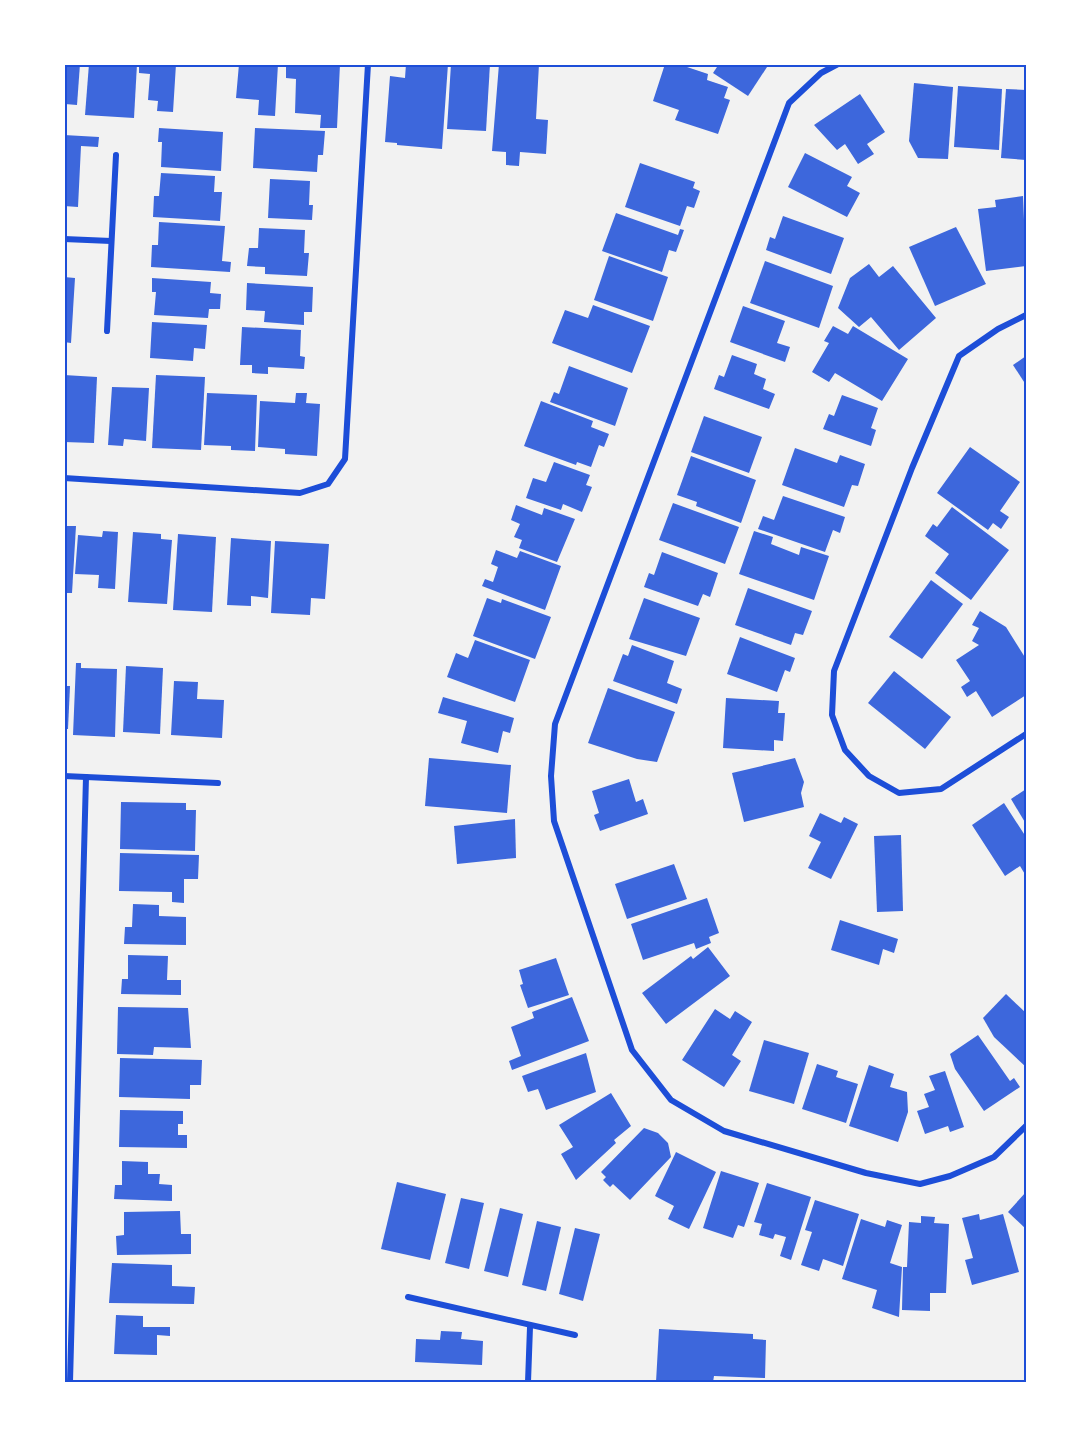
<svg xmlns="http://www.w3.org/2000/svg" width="1091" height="1447" font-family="'Asap Condensed',sans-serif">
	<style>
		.building { fill: #3d67dc }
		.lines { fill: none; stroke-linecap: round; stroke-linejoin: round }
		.minor { stroke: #1d4ed8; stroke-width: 6 }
		.neatline { fill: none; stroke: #1d4ed8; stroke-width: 2 }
	</style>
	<rect width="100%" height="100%" fill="#f2f2f2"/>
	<g class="building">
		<path d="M 64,64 L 80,64 L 77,105 L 65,104 Z"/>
		<path d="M 89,64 L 137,64 L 134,118 L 85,115 Z"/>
		<path d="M 139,64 L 176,64 L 173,112 L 157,111 L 158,101 L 148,100 L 150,74 L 139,73 Z"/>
		<path d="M 239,64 L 278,64 L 275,116 L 258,115 L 259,100 L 236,98 Z"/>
		<path d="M 286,64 L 340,64 L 337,128 L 320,128 L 321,115 L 295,113 L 296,79 L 286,78 Z"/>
		<path d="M 406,64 L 448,64 L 442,149 L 397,145 L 397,143 L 385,142 L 390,76 L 405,78 Z"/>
		<path d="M 451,64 L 490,64 L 486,131 L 447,129 Z"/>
		<path d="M 499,64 L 539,64 L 536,119 L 548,120 L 546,154 L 520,152 L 519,166 L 506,165 L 506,152 L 492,151 Z"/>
		<path d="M 665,64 L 678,64 L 708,74 L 707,80 L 728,87 L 724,98 L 730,100 L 718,134 L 675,120 L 679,110 L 653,101 Z"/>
		<path d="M 719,64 L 769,64 L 748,96 L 713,73 Z"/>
		<path d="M 914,83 L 953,87 L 948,159 L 918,158 L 909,141 Z"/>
		<path d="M 958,86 L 1002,89 L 999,150 L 954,147 Z"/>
		<path d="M 1006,89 L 1026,90 L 1026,160 L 1001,158 Z"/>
		<path d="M 860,94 L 885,132 L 867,144 L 874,154 L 858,164 L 845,144 L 837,150 L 814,125 Z"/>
		<path d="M 159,128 L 223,132 L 221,171 L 161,167 L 162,142 L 158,142 Z"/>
		<path d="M 255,128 L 325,131 L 323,155 L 318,155 L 317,172 L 253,168 Z"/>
		<path d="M 64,135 L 99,137 L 98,147 L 81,146 L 78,207 L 64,206 Z"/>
		<path d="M 805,153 L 852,177 L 847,186 L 860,193 L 847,217 L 788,187 Z"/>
		<path d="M 640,163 L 695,182 L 693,188 L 700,191 L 694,208 L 687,206 L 680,226 L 625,207 Z"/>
		<path d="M 161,173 L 215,176 L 214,192 L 222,192 L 220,221 L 153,217 L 154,196 L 159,196 Z"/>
		<path d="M 270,179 L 310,181 L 309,205 L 313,205 L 312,220 L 268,218 Z"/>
		<path d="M 1023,196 L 1026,266 L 986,271 L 978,209 L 996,207 L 995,200 Z"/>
		<path d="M 616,213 L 678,235 L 680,229 L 684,230 L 676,252 L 669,250 L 662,272 L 602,251 Z"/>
		<path d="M 783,216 L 844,238 L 831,274 L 766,250 L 770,237 L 775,239 Z"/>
		<path d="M 159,222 L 225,226 L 222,261 L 231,262 L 230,272 L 151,267 L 152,245 L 158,245 Z"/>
		<path d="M 956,227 L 986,284 L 935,306 L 909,247 Z"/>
		<path d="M 259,228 L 305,230 L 304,253 L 309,253 L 307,276 L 265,274 L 265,267 L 247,266 L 249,248 L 258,248 Z"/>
		<path d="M 609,256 L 668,277 L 653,321 L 594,300 Z"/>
		<path d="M 765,261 L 833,286 L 819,328 L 750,303 Z"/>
		<path d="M 869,264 L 879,277 L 893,266 L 936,318 L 899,350 L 871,317 L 859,327 L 838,308 L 850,278 Z"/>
		<path d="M 64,277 L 75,278 L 71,343 L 64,342 Z"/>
		<path d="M 152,278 L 211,282 L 210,293 L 221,294 L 220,309 L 209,309 L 208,318 L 154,315 L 156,292 L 152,292 Z"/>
		<path d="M 247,283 L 313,287 L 312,312 L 304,312 L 304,325 L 264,322 L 265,311 L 246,310 Z"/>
		<path d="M 593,305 L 650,326 L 632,373 L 552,343 L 565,310 L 588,318 Z"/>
		<path d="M 743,306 L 785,321 L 777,343 L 790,347 L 785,362 L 730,342 Z"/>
		<path d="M 152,322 L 207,325 L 205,349 L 194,348 L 193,361 L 150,358 Z"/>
		<path d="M 833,326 L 848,334 L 853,326 L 908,359 L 882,401 L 835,373 L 829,382 L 812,372 L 829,343 L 824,341 Z"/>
		<path d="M 242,327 L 301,330 L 300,356 L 305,357 L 304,369 L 268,367 L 268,374 L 252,373 L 252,365 L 240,365 Z"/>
		<path d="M 732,355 L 757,364 L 754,374 L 766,379 L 763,389 L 775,394 L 769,409 L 714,389 L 719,375 L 724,377 Z"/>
		<path d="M 1026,356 L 1026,385 L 1013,365 Z"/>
		<path d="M 569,366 L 628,388 L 615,426 L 550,402 L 554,392 L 559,394 Z"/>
		<path d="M 64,375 L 97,377 L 94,443 L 64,442 Z"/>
		<path d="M 156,375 L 205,377 L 201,450 L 152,448 Z"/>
		<path d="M 112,387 L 149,388 L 146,441 L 124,439 L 123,446 L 108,445 Z"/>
		<path d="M 207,393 L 257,395 L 255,451 L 231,450 L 231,446 L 204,445 Z"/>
		<path d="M 296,393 L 307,393 L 306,403 L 320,404 L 317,456 L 285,454 L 285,449 L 258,447 L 260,401 L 295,403 Z"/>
		<path d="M 842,395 L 878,408 L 871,428 L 876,430 L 871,446 L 823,429 L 829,414 L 834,416 Z"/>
		<path d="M 541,401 L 593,421 L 591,427 L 609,434 L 604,447 L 599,445 L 591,467 L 577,462 L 576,465 L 524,446 Z"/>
		<path d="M 704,416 L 762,437 L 749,473 L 691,452 Z"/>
		<path d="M 970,447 L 1020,482 L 1000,511 L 1009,517 L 1001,529 L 993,523 L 988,530 L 937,493 Z"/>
		<path d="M 795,448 L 837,463 L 840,455 L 865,464 L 858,486 L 852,485 L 844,507 L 782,485 Z"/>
		<path d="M 691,456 L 756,480 L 741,523 L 696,506 L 697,502 L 677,495 Z"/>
		<path d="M 554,462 L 590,475 L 586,485 L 592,487 L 582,512 L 563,504 L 561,510 L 526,498 L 533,478 L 546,482 Z"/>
		<path d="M 783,496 L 845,517 L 840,533 L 833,530 L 825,552 L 758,529 L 763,516 L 774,520 Z"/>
		<path d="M 673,503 L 739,527 L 725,564 L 659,540 Z"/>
		<path d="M 516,505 L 542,515 L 544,508 L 575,519 L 557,562 L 519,548 L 522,540 L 514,537 L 520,524 L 511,520 Z"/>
		<path d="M 952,507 L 1009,550 L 971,600 L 935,573 L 949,554 L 925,536 L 933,524 L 937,527 Z"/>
		<path d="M 64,526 L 76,526 L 72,593 L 64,593 Z"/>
		<path d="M 103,531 L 118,532 L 115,589 L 98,588 L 99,575 L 75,574 L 78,535 L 102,537 Z"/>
		<path d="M 754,531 L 773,537 L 771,544 L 799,555 L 801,547 L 829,556 L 814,600 L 739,574 Z"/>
		<path d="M 133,532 L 161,534 L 161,539 L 172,540 L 167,604 L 128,602 Z"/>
		<path d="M 178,534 L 216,537 L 212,612 L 173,610 Z"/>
		<path d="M 231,538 L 271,541 L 268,598 L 251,596 L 251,606 L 227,605 Z"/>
		<path d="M 275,541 L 329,544 L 325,599 L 311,598 L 310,615 L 271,613 Z"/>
		<path d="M 496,550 L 517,558 L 520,551 L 561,566 L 545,610 L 482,586 L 485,579 L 493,582 L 498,567 L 491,564 Z"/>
		<path d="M 662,552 L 718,573 L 710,597 L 703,594 L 698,606 L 644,587 L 649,573 L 654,575 Z"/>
		<path d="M 931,580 L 963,604 L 922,659 L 889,637 Z"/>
		<path d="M 748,588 L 812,611 L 803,635 L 795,633 L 791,645 L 735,625 Z"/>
		<path d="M 487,598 L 501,603 L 502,599 L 551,617 L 535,659 L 473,636 Z"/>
		<path d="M 644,598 L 700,618 L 686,656 L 629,639 Z"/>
		<path d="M 980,611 L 1006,627 L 1026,659 L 1026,695 L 992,717 L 976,691 L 967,697 L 961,687 L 970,681 L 956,660 L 979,645 L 972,641 L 979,628 L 972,625 Z"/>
		<path d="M 740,637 L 795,658 L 790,672 L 785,670 L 777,692 L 727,674 Z"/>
		<path d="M 475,640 L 530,660 L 515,702 L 447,677 L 456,653 L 468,658 Z"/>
		<path d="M 632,645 L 674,661 L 667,683 L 682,689 L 677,704 L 613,681 L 623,654 L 628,656 Z"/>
		<path d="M 76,663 L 81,663 L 81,668 L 117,669 L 115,737 L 73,735 Z"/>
		<path d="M 126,666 L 163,668 L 160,734 L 123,732 Z"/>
		<path d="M 894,671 L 951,717 L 925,749 L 868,703 Z"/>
		<path d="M 174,681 L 198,682 L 197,699 L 224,700 L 222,738 L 171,735 Z"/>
		<path d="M 64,686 L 70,686 L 68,729 L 64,729 Z"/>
		<path d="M 608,688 L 675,712 L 657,762 L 637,759 L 588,743 Z"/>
		<path d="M 443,697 L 514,718 L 510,733 L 503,731 L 498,753 L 461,743 L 467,721 L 438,713 Z"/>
		<path d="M 726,698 L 779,701 L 778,713 L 785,713 L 783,741 L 774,740 L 774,751 L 723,748 Z"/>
		<path d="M 429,758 L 511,765 L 507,813 L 425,806 Z"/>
		<path d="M 795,758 L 804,782 L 801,793 L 804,807 L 744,822 L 732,773 Z"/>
		<path d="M 629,779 L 636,802 L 643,799 L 648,814 L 600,831 L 594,815 L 599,813 L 592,791 Z"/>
		<path d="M 1026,789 L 1026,824 L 1011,799 Z"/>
		<path d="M 121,802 L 186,803 L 186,810 L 196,810 L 195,851 L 120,849 Z"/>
		<path d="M 1004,803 L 1026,837 L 1026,876 L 1020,866 L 1005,876 L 972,825 Z"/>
		<path d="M 820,813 L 841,823 L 844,817 L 858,824 L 831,879 L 808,868 L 821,842 L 809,836 Z"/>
		<path d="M 515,819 L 516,858 L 457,864 L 454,826 Z"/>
		<path d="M 901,835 L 903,911 L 877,912 L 874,836 Z"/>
		<path d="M 120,853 L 199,855 L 198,879 L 184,879 L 184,903 L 172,902 L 172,892 L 119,891 Z"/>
		<path d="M 674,864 L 687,899 L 627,919 L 615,884 Z"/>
		<path d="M 707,898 L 719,933 L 709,937 L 711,943 L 696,949 L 694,943 L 643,960 L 631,924 Z"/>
		<path d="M 133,904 L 159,905 L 159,916 L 186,917 L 186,945 L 124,944 L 125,927 L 132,927 Z"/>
		<path d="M 840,920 L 898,939 L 894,953 L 883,949 L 879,965 L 831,950 Z"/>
		<path d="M 708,947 L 730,976 L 666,1024 L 642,993 L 691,956 L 693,959 Z"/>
		<path d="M 128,955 L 168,956 L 167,980 L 181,980 L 181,995 L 121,994 L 122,979 L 128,979 Z"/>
		<path d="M 556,958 L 569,995 L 528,1008 L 520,985 L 523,984 L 519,970 Z"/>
		<path d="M 1006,994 L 1026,1013 L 1026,1067 L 994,1037 L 983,1018 Z"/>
		<path d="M 572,997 L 589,1041 L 512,1070 L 509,1061 L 521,1056 L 511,1027 L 534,1018 L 532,1012 Z"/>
		<path d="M 118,1007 L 188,1008 L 191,1048 L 154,1047 L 153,1055 L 117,1054 Z"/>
		<path d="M 715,1009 L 730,1019 L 735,1011 L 752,1022 L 732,1055 L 741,1061 L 724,1087 L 682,1060 Z"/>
		<path d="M 978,1035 L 1010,1081 L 1014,1078 L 1020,1087 L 984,1111 L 955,1069 L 950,1054 Z"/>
		<path d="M 764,1040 L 809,1053 L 794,1104 L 749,1091 Z"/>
		<path d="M 586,1053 L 596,1092 L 546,1110 L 538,1089 L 528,1092 L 522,1076 Z"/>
		<path d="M 120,1058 L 202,1060 L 201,1085 L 190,1085 L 190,1099 L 119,1097 Z"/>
		<path d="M 817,1064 L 838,1071 L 836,1077 L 858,1084 L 846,1123 L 802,1109 Z"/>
		<path d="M 869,1065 L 894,1074 L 890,1087 L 907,1092 L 908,1112 L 898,1142 L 849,1126 Z"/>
		<path d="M 945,1071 L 964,1127 L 950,1132 L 948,1126 L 925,1134 L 917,1111 L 929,1107 L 924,1094 L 935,1090 L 929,1076 Z"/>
		<path d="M 611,1093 L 631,1126 L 614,1140 L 616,1143 L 576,1180 L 561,1154 L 573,1147 L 559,1125 Z"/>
		<path d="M 120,1110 L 183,1111 L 183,1124 L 178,1124 L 178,1135 L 187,1135 L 187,1148 L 119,1147 Z"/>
		<path d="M 644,1128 L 658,1133 L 668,1143 L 671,1157 L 630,1200 L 613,1184 L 610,1187 L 603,1180 L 606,1177 L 601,1172 Z"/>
		<path d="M 676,1152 L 716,1172 L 689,1229 L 668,1219 L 674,1206 L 655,1196 Z"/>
		<path d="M 122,1161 L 148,1162 L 148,1174 L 160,1174 L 159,1184 L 172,1185 L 172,1201 L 114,1199 L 115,1185 L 122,1185 Z"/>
		<path d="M 721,1171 L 759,1183 L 744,1227 L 738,1225 L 733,1238 L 703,1228 Z"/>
		<path d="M 397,1182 L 446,1194 L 430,1260 L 381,1249 Z"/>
		<path d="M 767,1183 L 811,1197 L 791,1260 L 780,1256 L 786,1237 L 775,1234 L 773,1239 L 759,1235 L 762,1224 L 754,1222 Z"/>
		<path d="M 1026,1192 L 1026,1229 L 1008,1212 Z"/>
		<path d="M 461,1198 L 484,1203 L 469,1269 L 445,1263 Z"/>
		<path d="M 815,1200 L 859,1214 L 843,1266 L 823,1259 L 819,1271 L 801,1265 L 812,1232 L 805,1230 Z"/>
		<path d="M 500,1208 L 523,1214 L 508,1277 L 484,1271 Z"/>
		<path d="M 180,1211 L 181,1234 L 191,1234 L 191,1254 L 117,1255 L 116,1236 L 124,1235 L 124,1212 Z"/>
		<path d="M 979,1214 L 980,1220 L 1003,1214 L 1019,1272 L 972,1285 L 965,1260 L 973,1258 L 962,1218 Z"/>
		<path d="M 921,1216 L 935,1217 L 934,1223 L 949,1224 L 946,1293 L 930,1293 L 930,1311 L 902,1310 L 903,1267 L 907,1267 L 909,1222 L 921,1223 Z"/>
		<path d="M 861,1219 L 885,1227 L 887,1220 L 902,1225 L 890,1263 L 902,1267 L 899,1317 L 872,1308 L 877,1290 L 842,1279 Z"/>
		<path d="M 537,1221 L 561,1227 L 546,1291 L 522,1285 Z"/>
		<path d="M 575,1228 L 600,1234 L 583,1301 L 559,1294 Z"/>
		<path d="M 112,1263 L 172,1265 L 172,1286 L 195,1287 L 194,1304 L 109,1303 Z"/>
		<path d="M 116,1315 L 143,1316 L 143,1327 L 170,1327 L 170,1336 L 157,1335 L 157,1355 L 114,1354 Z"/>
		<path d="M 659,1329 L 753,1334 L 753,1339 L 766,1340 L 765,1378 L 714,1376 L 713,1382 L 656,1382 Z"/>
		<path d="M 441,1331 L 462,1332 L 461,1339 L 483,1341 L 482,1365 L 415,1362 L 416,1339 L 440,1340 Z"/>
	</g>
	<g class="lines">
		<g class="minor">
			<path d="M 838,64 L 821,73 L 789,103 L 555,724 L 551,776 L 554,821 L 632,1050 L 671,1100 L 724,1131 L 866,1173 L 920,1184 L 950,1176 L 994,1157 L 1026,1126"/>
			<path d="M 64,239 L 111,241"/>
			<path d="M 1026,315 L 998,329 L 959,356 L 912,468 L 834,671 L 832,715 L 845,750 L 869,776 L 899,793 L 941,789 L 1026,734"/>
			<path d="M 107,331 L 116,155"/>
			<path d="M 64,478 L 300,493 L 328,484 L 345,459 L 368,64"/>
			<path d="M 64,776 L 218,783"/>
			<path d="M 408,1297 L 575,1335"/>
			<path d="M 70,1382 L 86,777"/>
			<path d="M 528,1382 L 530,1327"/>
		</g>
	</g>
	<rect width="1091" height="1447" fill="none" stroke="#ffffff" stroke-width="132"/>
	<rect x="66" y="66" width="959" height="1315" class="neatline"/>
</svg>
